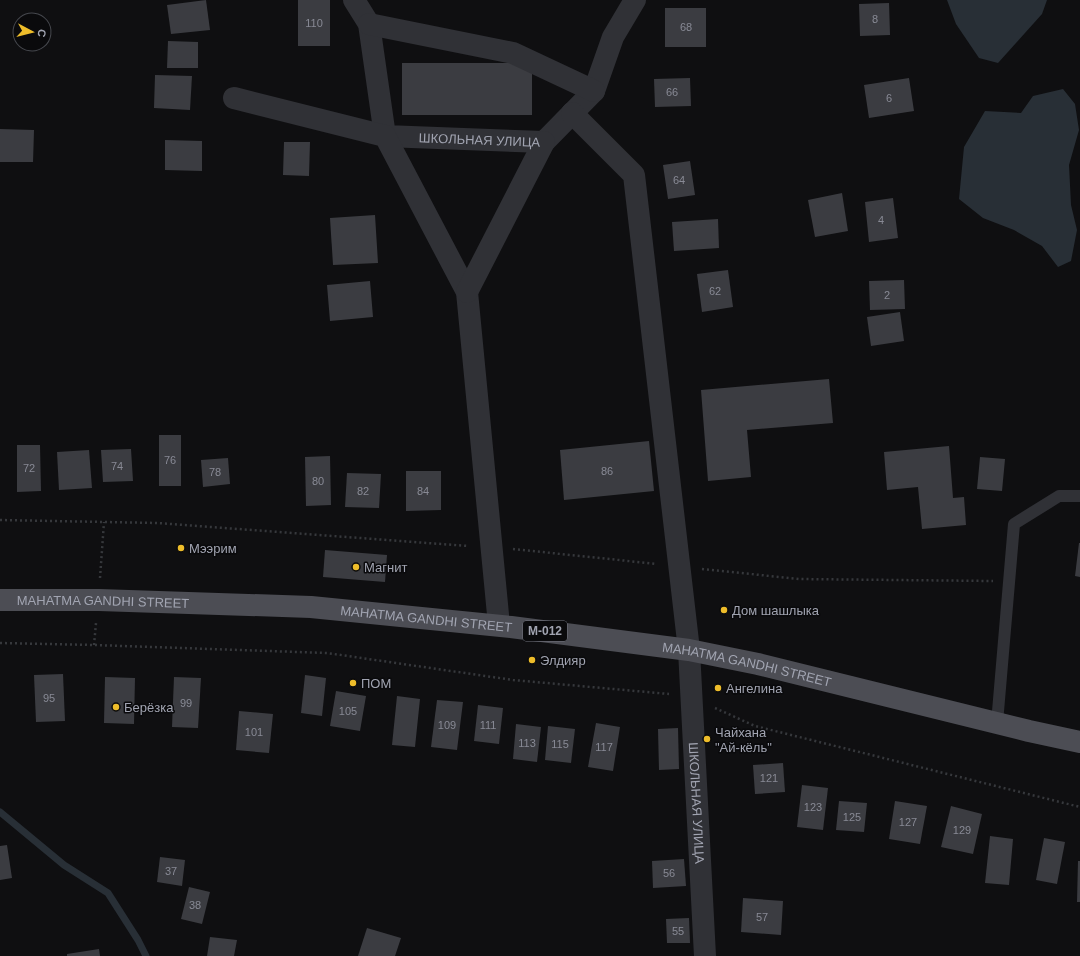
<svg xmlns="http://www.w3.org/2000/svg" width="1080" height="956" font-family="Helvetica,sans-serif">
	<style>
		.water { fill: #282f36 }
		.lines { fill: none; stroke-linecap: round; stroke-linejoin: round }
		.stream { stroke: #282f36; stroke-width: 7 }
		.building { fill: #3b3c41 }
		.path { stroke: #36383c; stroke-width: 2.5; stroke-dasharray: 2 3; stroke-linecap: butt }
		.service { stroke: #303136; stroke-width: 12 }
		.minor { stroke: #303136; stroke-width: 22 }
		.primary { stroke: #4c4d54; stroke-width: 22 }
		.poi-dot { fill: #eebd2a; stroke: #0a0a0c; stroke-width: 1.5 }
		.labels { text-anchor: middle; stroke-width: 3; stroke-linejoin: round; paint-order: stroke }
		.number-label { font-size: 11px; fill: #888a95 }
		.shield { fill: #0a0a0c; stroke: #747680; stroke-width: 1 }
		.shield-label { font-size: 12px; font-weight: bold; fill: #a1a4b1 }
		.street-label { font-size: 13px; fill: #a1a4b1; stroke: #0a0a0c }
		.poi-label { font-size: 13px; fill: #a1a4b1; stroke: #0a0a0c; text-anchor: start }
	</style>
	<rect width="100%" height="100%" fill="#0f0f11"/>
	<g class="water">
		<path d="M 947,0 L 1047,0 L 1042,14 L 998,63 L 979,58 L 956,24 Z"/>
		<path d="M 1063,89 L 1075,104 L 1079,130 L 1069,165 L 1071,205 L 1077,230 L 1071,261 L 1058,267 L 1042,246 L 1014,230 L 983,218 L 959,199 L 964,147 L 985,111 L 1021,113 L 1033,96 Z"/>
	</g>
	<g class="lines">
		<path class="stream" d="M 0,812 L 64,865 L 108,893 L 138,940 L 146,956"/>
	</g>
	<g class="building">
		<path d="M 206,0 L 210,30 L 171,34 L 167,5 Z"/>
		<rect x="298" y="0" width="32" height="46"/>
		<path d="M 889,3 L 890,35 L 860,36 L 859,4 Z"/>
		<rect x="665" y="8" width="41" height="39"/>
		<path d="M 168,41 L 198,42 L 198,68 L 167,68 Z"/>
		<rect x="402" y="63" width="130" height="52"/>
		<path d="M 155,75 L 192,76 L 190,110 L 154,108 Z"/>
		<path d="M 690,78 L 691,106 L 655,107 L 654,79 Z"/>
		<path d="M 909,78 L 914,111 L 869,118 L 864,85 Z"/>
		<path d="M 0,129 L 34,130 L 33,162 L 0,162 Z"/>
		<path d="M 165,140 L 202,141 L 202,171 L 165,170 Z"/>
		<path d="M 284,142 L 310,142 L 309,176 L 283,175 Z"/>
		<path d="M 690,161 L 695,195 L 668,199 L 663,165 Z"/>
		<path d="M 842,193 L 848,231 L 815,237 L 808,200 Z"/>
		<path d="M 893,198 L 898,238 L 869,242 L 865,202 Z"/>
		<path d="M 375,215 L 378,263 L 333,265 L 330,218 Z"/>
		<path d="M 718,219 L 719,248 L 674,251 L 672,222 Z"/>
		<path d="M 728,270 L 733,307 L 702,312 L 697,274 Z"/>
		<path d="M 904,280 L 905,309 L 870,310 L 869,281 Z"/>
		<path d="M 370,281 L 373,317 L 330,321 L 327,285 Z"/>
		<path d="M 900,312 L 904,341 L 871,346 L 867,317 Z"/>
		<path d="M 829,379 L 833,423 L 747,430 L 751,477 L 708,481 L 701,390 Z"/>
		<rect x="159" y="435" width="22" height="51"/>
		<path d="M 649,441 L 654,491 L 564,500 L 560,450 Z"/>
		<path d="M 17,445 L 40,445 L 41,491 L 17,492 Z"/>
		<path d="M 949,446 L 953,498 L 964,497 L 966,525 L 922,529 L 918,487 L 887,490 L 884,452 Z"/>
		<path d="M 131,449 L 133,481 L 103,482 L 101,450 Z"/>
		<path d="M 89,450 L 92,488 L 59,490 L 57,452 Z"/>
		<path d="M 330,456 L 331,505 L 306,506 L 305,457 Z"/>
		<path d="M 980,457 L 1005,459 L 1002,491 L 977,489 Z"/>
		<path d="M 228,458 L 230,484 L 203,487 L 201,460 Z"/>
		<path d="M 406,471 L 441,471 L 441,510 L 406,511 Z"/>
		<path d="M 347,473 L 381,474 L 379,508 L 345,507 Z"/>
		<path d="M 1079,543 L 1080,543 L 1080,577 L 1075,576 Z"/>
		<path d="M 325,550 L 387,555 L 385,582 L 323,577 Z"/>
		<path d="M 63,674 L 65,721 L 36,722 L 34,675 Z"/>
		<path d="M 305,675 L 326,678 L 322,716 L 301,713 Z"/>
		<path d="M 105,677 L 135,678 L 134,724 L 104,723 Z"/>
		<path d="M 174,677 L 201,678 L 198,728 L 172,727 Z"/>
		<path d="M 336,691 L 366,696 L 360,731 L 330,726 Z"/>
		<path d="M 397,696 L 420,699 L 415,747 L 392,745 Z"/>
		<path d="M 437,700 L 463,702 L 457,750 L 431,747 Z"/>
		<path d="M 478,705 L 503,708 L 499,744 L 474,741 Z"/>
		<path d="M 239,711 L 273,714 L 269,753 L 236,750 Z"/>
		<path d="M 596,723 L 620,727 L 613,771 L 588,767 Z"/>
		<path d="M 516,724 L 541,727 L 537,762 L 513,759 Z"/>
		<path d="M 548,726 L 575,729 L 571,763 L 545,760 Z"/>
		<path d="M 678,728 L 679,769 L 659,770 L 658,729 Z"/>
		<path d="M 783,763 L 785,792 L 755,794 L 753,765 Z"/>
		<path d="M 802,785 L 828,788 L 823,830 L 797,827 Z"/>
		<path d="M 839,801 L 867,803 L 864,832 L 836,830 Z"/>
		<path d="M 895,801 L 927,806 L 920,844 L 889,839 Z"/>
		<path d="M 951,806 L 982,814 L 973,854 L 941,847 Z"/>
		<path d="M 990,836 L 1013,839 L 1009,885 L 985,883 Z"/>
		<path d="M 1044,838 L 1065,842 L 1057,884 L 1036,880 Z"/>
		<path d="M 7,845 L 12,878 L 0,880 L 0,846 Z"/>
		<path d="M 160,857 L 185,860 L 182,886 L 157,882 Z"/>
		<path d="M 684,859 L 686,886 L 653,888 L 652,861 Z"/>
		<path d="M 1078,861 L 1080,861 L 1080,902 L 1077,902 Z"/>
		<path d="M 189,887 L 210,892 L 202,924 L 181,919 Z"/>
		<path d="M 743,898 L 783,901 L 781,935 L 741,932 Z"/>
		<path d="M 689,918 L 690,943 L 667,943 L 666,919 Z"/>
		<path d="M 367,928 L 401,938 L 395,956 L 358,956 Z"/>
		<path d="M 210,937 L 237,940 L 234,956 L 207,956 Z"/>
		<path d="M 99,949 L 100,956 L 67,956 L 67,954 Z"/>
	</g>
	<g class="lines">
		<g class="path">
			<path d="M 0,520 L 157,523 L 468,546"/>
			<path d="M 513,549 L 657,564"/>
			<path d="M 702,569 L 799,579 L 993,581"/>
			<path d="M 100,578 L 104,522"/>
			<path d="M 0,643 L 94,645 L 327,653 L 513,680 L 669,694"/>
			<path d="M 94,645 L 96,623"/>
			<path d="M 715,708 L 755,726 L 1080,807"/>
		</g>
		<path class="service" d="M 997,723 L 1014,524 L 1059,496 L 1080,496"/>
		<g class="minor">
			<path id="s1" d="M 354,0 L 369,24 L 385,136 L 544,142 L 594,91 L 613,37 L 635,0"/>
			<path d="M 369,24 L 513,53 L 594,91"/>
			<path d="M 234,98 L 385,136 L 467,292 L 499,625"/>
			<path id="s2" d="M 572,113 L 634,175 L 689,650 L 705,956"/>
			<path d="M 467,292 L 544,142"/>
		</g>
		<path class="primary" id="s3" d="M 0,600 L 99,600 L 311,607 L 511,627 L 689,650 L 758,664 L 1029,731 L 1080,742"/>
	</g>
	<g class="poi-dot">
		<circle cx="181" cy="548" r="4"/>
		<circle cx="356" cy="567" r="4"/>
		<circle cx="724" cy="610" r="4"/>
		<circle cx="532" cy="660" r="4"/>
		<circle cx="353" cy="683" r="4"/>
		<circle cx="718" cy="688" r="4"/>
		<circle cx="116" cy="707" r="4"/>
		<circle cx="707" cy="739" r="4"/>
	</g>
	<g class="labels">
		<g class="number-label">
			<text x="875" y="23">8</text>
			<text x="314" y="27">110</text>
			<text x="686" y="31">68</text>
			<text x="672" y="96">66</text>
			<text x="889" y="102">6</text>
			<text x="679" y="184">64</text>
			<text x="881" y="224">4</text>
			<text x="715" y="295">62</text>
			<text x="887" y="299">2</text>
			<text x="170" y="464">76</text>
			<text x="117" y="470">74</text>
			<text x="29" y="472">72</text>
			<text x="607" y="475">86</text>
			<text x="215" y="476">78</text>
			<text x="318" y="485">80</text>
			<text x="363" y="495">82</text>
			<text x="423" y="495">84</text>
			<text x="49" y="702">95</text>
			<text x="186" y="707">99</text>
			<text x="348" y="715">105</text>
			<text x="447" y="729">109</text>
			<text x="488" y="729">111</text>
			<text x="254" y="736">101</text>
			<text x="527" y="747">113</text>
			<text x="560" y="748">115</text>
			<text x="604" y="751">117</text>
			<text x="769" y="782">121</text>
			<text x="813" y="811">123</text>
			<text x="852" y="821">125</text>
			<text x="908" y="826">127</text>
			<text x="962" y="834">129</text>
			<text x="171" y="875">37</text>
			<text x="669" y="877">56</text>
			<text x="195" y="909">38</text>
			<text x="762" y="921">57</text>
			<text x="678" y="935">55</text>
		</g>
		<rect class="shield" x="523" y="621" width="44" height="20" rx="3"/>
		<g class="shield-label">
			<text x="545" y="635">М-012</text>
		</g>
		<g class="street-label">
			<text dy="5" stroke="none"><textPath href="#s1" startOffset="236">ШКОЛЬНАЯ УЛИЦА</textPath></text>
			<text dy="5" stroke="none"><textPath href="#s3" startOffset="103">MAHATMA GANDHI STREET</textPath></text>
			<text dy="5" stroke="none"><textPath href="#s3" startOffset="427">MAHATMA GANDHI STREET</textPath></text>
			<text dy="5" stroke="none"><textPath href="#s3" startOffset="751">MAHATMA GANDHI STREET</textPath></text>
			<text dy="5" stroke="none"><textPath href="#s2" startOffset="719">ШКОЛЬНАЯ УЛИЦА</textPath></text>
		</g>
		<g class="poi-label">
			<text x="189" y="553">Мээрим</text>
			<text x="364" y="572">Магнит</text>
			<text x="732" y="615">Дом шашлыка</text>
			<text x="540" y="665">Элдияр</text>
			<text x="361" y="688">ПОМ</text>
			<text x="726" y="693">Ангелина</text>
			<text x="124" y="712">Берёзка</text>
			<text x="715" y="737">Чайхана<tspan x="715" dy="15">"Ай-кёль"</tspan></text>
		</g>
	</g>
	<g transform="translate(32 32) rotate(97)"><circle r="19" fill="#0a0a0c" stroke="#46484e"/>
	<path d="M0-3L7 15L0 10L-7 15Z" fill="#eebd2a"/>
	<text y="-6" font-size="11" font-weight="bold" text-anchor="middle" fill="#a1a4b1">С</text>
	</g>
</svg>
